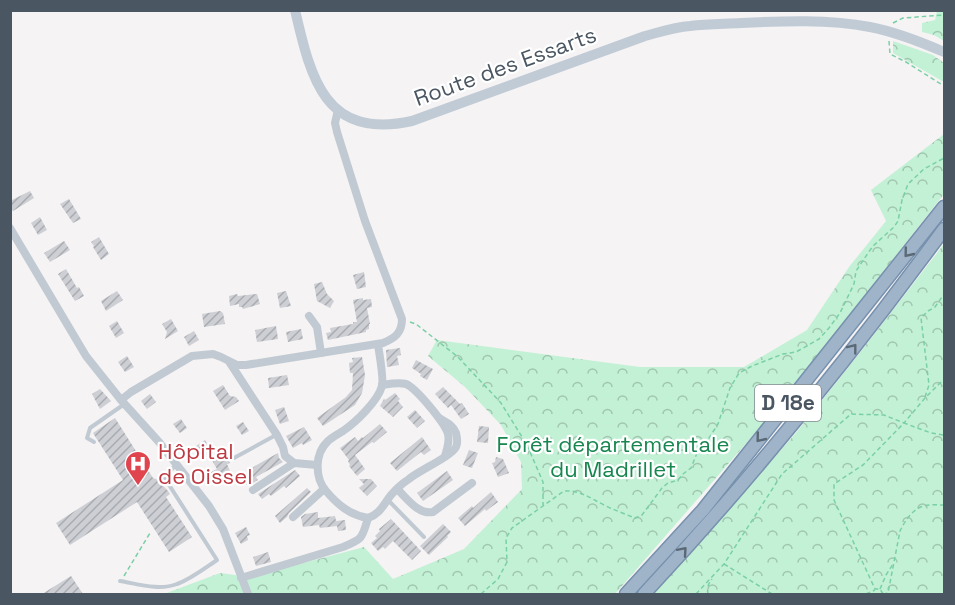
<svg xmlns="http://www.w3.org/2000/svg" width="955" height="605" font-family="'Space Grotesk',sans-serif">
	<style>
		.forest { fill: url(#forest-crowns) }
		.building { fill: url(#building-hatch) }
		.lines { fill: none; stroke-linecap: round; stroke-linejoin: round }
		.trunk-casing { stroke: #7690ad; stroke-width: 15 }
		.path { stroke: #7ad0a6; stroke-width: 1.5; stroke-dasharray: 4.5 3; stroke-linecap: butt }
		.service { stroke: #c1cad2; stroke-width: 4 }
		.minor { stroke: #c1cad2; stroke-width: 8 }
		.secondary { stroke: #c1cbd6; stroke-width: 10 }
		.trunk { stroke: #9fb4c9; stroke-width: 12 }
		.oneway { stroke: #5b6976 }
		.labels { text-anchor: middle; stroke-width: 4.5; stroke-linejoin: round; paint-order: stroke }
		.shield { fill: #fff; stroke: #808990; stroke-width: 1.5 }
		.shield-label { font-size: 21px; font-weight: bold; fill: #4a5661 }
		.street-label { font-size: 22px; fill: #4a5661; stroke: #fff }
		.park-label { font-size: 22px; fill: #17864f; stroke: #fff }
		.health-label { font-size: 22px; fill: #be3a42; stroke: #fff; text-anchor: start }
	</style>
	<defs>
		<pattern id="forest-crowns" width="20" height="18" patternUnits="userSpaceOnUse" patternTransform="scale(1.5)"><rect width="20" height="18" fill="#c3f1d5"/><path d="M2 6a3 3 0 1 1 6 0M12 15a3 3 0 1 1 6 0" fill="none" stroke="#a0c6b0"/></pattern>
		<pattern id="building-hatch" width="6" height="6" patternUnits="userSpaceOnUse" patternTransform="scale(1.5)"><rect width="6" height="6" fill="#cdcfd5"/><path d="M-1 1l2-2M0 6l6-6M5 7l2-2" fill="none" stroke="#a8abb0"/></pattern>
	</defs>
	<rect width="100%" height="100%" fill="#f5f3f3"/>
	<g class="forest">
		<path d="M 937,11 L 944,11 L 944,41 L 934,35 L 922,32 L 922,23 L 935,20 Z"/>
		<path d="M 893,41 L 933,55 L 944,63 L 944,82 L 893,53 Z"/>
		<path d="M 944,134 L 944,194 L 775,410 L 615,594 L 164,594 L 220,573 L 250,577 L 364,547 L 393,579 L 464,549 L 522,489 L 521,462 L 501,425 L 465,387 L 428,356 L 437,340 L 640,367 L 744,367 L 807,330 L 849,267 L 886,221 L 871,190 Z"/>
		<path d="M 944,244 L 944,594 L 653,594 L 795,434 L 855,359 Z"/>
	</g>
	<g class="building">
		<path d="M 30,191 L 34,198 L 13,211 L 10,208 L 10,201 Z"/>
		<path d="M 69,199 L 81,219 L 73,223 L 60,204 Z"/>
		<path d="M 40,217 L 47,230 L 38,235 L 31,223 Z"/>
		<path d="M 99,237 L 109,254 L 101,260 L 93,247 L 94,246 L 91,242 Z"/>
		<path d="M 64,241 L 70,250 L 50,262 L 44,253 Z"/>
		<path d="M 66,269 L 77,288 L 79,287 L 84,296 L 75,301 L 58,274 Z"/>
		<path d="M 364,272 L 366,287 L 357,289 L 353,275 Z"/>
		<path d="M 322,282 L 327,294 L 334,301 L 330,308 L 317,301 L 314,284 Z"/>
		<path d="M 117,291 L 123,300 L 106,311 L 101,301 Z"/>
		<path d="M 286,291 L 291,306 L 280,308 L 277,293 Z"/>
		<path d="M 237,294 L 238,296 L 257,294 L 260,304 L 243,309 L 242,307 L 239,307 L 239,304 L 230,306 L 229,296 Z"/>
		<path d="M 363,298 L 363,300 L 371,299 L 372,307 L 367,308 L 370,324 L 369,324 L 369,329 L 366,330 L 366,332 L 328,340 L 326,333 L 331,332 L 330,328 L 353,324 L 353,322 L 357,322 L 353,300 Z"/>
		<path d="M 220,311 L 223,313 L 225,324 L 204,327 L 202,314 Z"/>
		<path d="M 171,319 L 178,331 L 165,339 L 167,332 L 162,324 Z"/>
		<path d="M 117,321 L 124,333 L 116,338 L 109,326 Z"/>
		<path d="M 276,326 L 278,339 L 257,342 L 255,330 Z"/>
		<path d="M 301,329 L 303,339 L 288,342 L 286,332 Z"/>
		<path d="M 194,331 L 199,340 L 189,346 L 184,337 Z"/>
		<path d="M 400,348 L 401,355 L 397,356 L 399,365 L 387,367 L 386,350 Z"/>
		<path d="M 127,356 L 134,367 L 125,372 L 118,362 Z"/>
		<path d="M 362,357 L 365,375 L 362,393 L 355,405 L 323,426 L 317,418 L 346,397 L 352,390 L 353,373 L 350,373 L 349,363 L 353,362 L 352,358 Z"/>
		<path d="M 416,360 L 433,369 L 427,380 L 420,376 L 421,374 L 412,368 Z"/>
		<path d="M 287,375 L 289,385 L 269,388 L 268,378 Z"/>
		<path d="M 223,385 L 230,396 L 236,397 L 239,401 L 225,410 L 213,391 Z"/>
		<path d="M 443,387 L 460,404 L 462,403 L 469,414 L 461,419 L 451,405 L 448,408 L 435,394 Z"/>
		<path d="M 100,389 L 111,401 L 100,409 L 92,394 Z"/>
		<path d="M 395,393 L 400,399 L 398,401 L 403,407 L 393,417 L 380,406 L 384,399 L 385,400 Z"/>
		<path d="M 150,394 L 156,402 L 147,409 L 141,401 Z"/>
		<path d="M 284,407 L 289,421 L 280,424 L 275,410 Z"/>
		<path d="M 415,410 L 425,421 L 417,428 L 407,417 Z"/>
		<path d="M 115,418 L 153,478 L 158,480 L 168,491 L 170,494 L 166,497 L 192,537 L 169,552 L 137,502 L 70,545 L 56,523 L 123,480 L 93,433 Z"/>
		<path d="M 181,419 L 187,428 L 180,433 L 173,424 Z"/>
		<path d="M 243,422 L 249,431 L 242,435 L 236,426 Z"/>
		<path d="M 380,424 L 387,432 L 374,443 L 372,442 L 355,455 L 365,469 L 357,476 L 349,466 L 350,465 L 348,461 L 349,460 L 340,448 L 355,437 L 358,441 L 362,437 L 363,438 Z"/>
		<path d="M 479,426 L 489,427 L 488,443 L 477,442 Z"/>
		<path d="M 304,427 L 312,440 L 303,445 L 302,443 L 293,448 L 286,436 Z"/>
		<path d="M 422,437 L 431,450 L 424,455 L 421,452 L 397,471 L 390,463 Z"/>
		<path d="M 205,440 L 210,449 L 198,457 L 193,448 Z"/>
		<path d="M 469,450 L 478,453 L 472,468 L 463,465 Z"/>
		<path d="M 225,452 L 230,463 L 227,464 L 230,471 L 204,484 L 200,478 L 217,469 L 211,459 Z"/>
		<path d="M 278,453 L 279,458 L 283,462 L 256,477 L 258,480 L 251,484 L 250,483 L 246,485 L 241,477 L 249,472 L 248,470 Z"/>
		<path d="M 496,457 L 503,459 L 509,473 L 498,477 L 492,463 L 495,462 Z"/>
		<path d="M 295,470 L 300,476 L 286,488 L 284,486 L 271,496 L 269,494 L 262,499 L 258,494 Z"/>
		<path d="M 447,471 L 453,480 L 423,501 L 417,493 Z"/>
		<path d="M 359,479 L 371,479 L 377,486 L 367,496 L 359,488 L 364,484 Z"/>
		<path d="M 307,488 L 311,492 L 289,513 L 287,517 L 280,523 L 275,516 Z"/>
		<path d="M 491,492 L 498,502 L 486,511 L 485,509 L 465,526 L 458,518 L 472,506 L 473,508 Z"/>
		<path d="M 318,512 L 318,518 L 335,516 L 336,521 L 345,520 L 346,530 L 338,531 L 337,526 L 320,528 L 319,525 L 303,527 L 301,517 L 305,514 Z"/>
		<path d="M 391,519 L 421,551 L 412,560 L 393,541 L 385,549 L 383,547 L 378,551 L 371,543 L 377,538 L 375,536 L 380,531 L 379,529 Z"/>
		<path d="M 443,524 L 451,532 L 447,536 L 448,537 L 429,555 L 420,546 Z"/>
		<path d="M 246,527 L 250,535 L 247,536 L 248,540 L 241,544 L 235,533 Z"/>
		<path d="M 268,552 L 271,562 L 256,566 L 253,557 Z"/>
		<path d="M 71,576 L 83,594 L 42,594 Z"/>
	</g>
	<g class="lines">
		<defs>
			<g id="trunk">
				<path d="M 626,594 L 703,510 L 944,207"/>
				<path d="M 644,594 C 751,479 851,356 944,229"/>
			</g>
		</defs>
		<use href="#trunk" class="trunk-casing"/>
		<g class="path">
			<path d="M 893,23 L 903,18 L 944,15"/>
			<path d="M 889,41 L 890,54 L 906,62 L 944,86"/>
			<path d="M 410,322 L 416,324 L 458,357 L 501,403 L 527,445 L 543,482 L 543,505"/>
			<path d="M 925,397 L 929,385 L 921,318 L 928,311 L 935,307 L 944,294"/>
			<path d="M 724,564 L 772,594"/>
			<path d="M 124,576 L 150,533"/>
			<path d="M 880,589 L 886,575 L 893,564"/>
			<path d="M 481,594 L 498,579 L 507,562 L 506,538 L 512,528 L 564,491 C 580,490 590,498 604,505 C 614,510 625,514 635,518 L 642,515 L 662,488 L 668,483 L 678,480 L 683,474 L 691,468 L 697,453 L 709,438 L 718,424 L 730,388 L 739,373 L 752,366 L 783,354 L 796,352 L 819,339 L 829,328 L 840,313 L 854,284 L 856,271 L 864,259 L 873,246 L 894,227 L 898,221 L 902,200 L 908,184 L 924,169 L 944,158"/>
			<path d="M 696,594 L 724,564 L 782,474 L 851,414 L 884,415 L 904,423 L 925,398 L 944,379"/>
			<path d="M 708,594 C 707,588 708,584 712,579"/>
			<path d="M 866,594 L 875,590"/>
			<path d="M 883,594 L 880,589 L 875,589 L 834,500 L 834,484 L 863,465 L 904,423 L 931,433 L 944,435"/>
			<path d="M 883,594 L 888,593 L 900,531 C 905,521 912,509 924,506 C 930,504 938,505 944,505"/>
		</g>
		<g class="service">
			<path d="M 94,442 L 87,438 L 90,428 L 123,405"/>
			<path d="M 234,458 L 276,435"/>
			<path d="M 388,500 L 424,537"/>
			<path d="M 120,581 C 138,584 159,591 177,584 C 191,579 205,568 217,560 L 164,477 L 176,465"/>
		</g>
		<g class="minor">
			<path d="M 10,228 L 86,356 L 121,400 L 159,442 L 209,506 L 223,529 L 248,594"/>
			<path d="M 309,316 L 317,327 L 321,353"/>
			<path d="M 230,363 L 277,435 L 283,447 L 285,456 L 294,463"/>
			<path d="M 382,385 C 389,384 398,382 406,384 C 416,388 445,423 448,434 C 450,442 447,449 445,456"/>
			<path d="M 121,400 L 131,392 L 192,356 L 213,354 L 221,357 L 237,365 L 246,365 L 383,343 C 395,338 402,333 402,319 L 365,221 L 337,132 L 335,123 L 338,110"/>
			<path d="M 397,489 C 407,498 418,515 433,512 L 472,483"/>
			<path d="M 253,490 L 294,463 L 317,465"/>
			<path d="M 293,517 L 324,489"/>
			<path d="M 368,518 C 350,515 338,505 326,491 C 315,478 314,454 328,441 C 332,437 338,434 343,431 C 356,422 378,401 382,386 C 384,378 379,353 378,344"/>
			<path d="M 368,518 C 381,513 383,505 391,495 C 396,489 403,483 409,479 C 418,471 452,456 456,447 C 458,443 457,437 456,433 C 453,425 446,422 439,418"/>
			<path d="M 241,578 L 343,547 C 363,539 362,538 368,518"/>
		</g>
		<path class="secondary" d="M 295,10 C 311,79 325,140 412,121 L 645,36 C 660,32 675,27 690,26 C 707,24 724,24 741,23 C 784,21 828,19 870,27 C 896,32 921,42 944,52"/>
		<use href="#trunk" class="trunk"/>
	</g>
	<defs><path id="oneway-chevron" d="M-2-3.5L2.5 0L-2 3.5" fill="none" stroke-width="1.6" stroke-linecap="round" stroke-linejoin="round" transform="scale(1.5)"/></defs>
	<g class="oneway">
		<use href="#oneway-chevron" transform="translate(908 253) rotate(129)"/>
		<use href="#oneway-chevron" transform="translate(853 348) rotate(-52)"/>
		<use href="#oneway-chevron" transform="translate(760 438) rotate(129)"/>
		<use href="#oneway-chevron" transform="translate(683 551) rotate(-49)"/>
	</g>
	<defs>
		<symbol id="hospital-pin" viewBox="-11 -11 22 30"><path d="M0 17L-7.5 6A9.5 9.5 0 1 1 7.5 6Z" fill="#e0444e" stroke="#fff"/><path d="M-5-5h3v3.5h4V-5h3V5h-3V1.5h-4V5h-3Z" fill="#fff"/></symbol>
	</defs>
	<g fill-rule="evenodd">
		<use href="#hospital-pin" x="123" y="449" width="30" height="40"/>
	</g>
	<g class="labels">
		<rect class="shield" x="755" y="385" width="66" height="36" rx="4.5"/>
		<g class="shield-label">
			<text x="788" y="410">D 18e</text>
		</g>
		<g class="street-label">
			<text transform="translate(505 66) rotate(-20)" y="8">Route des Essarts</text>
		</g>
		<g class="park-label">
			<text x="613" y="452">Forêt départementale<tspan x="613" dy="25">du Madrillet</tspan></text>
		</g>
		<g class="health-label">
			<text x="158" y="459">Hôpital<tspan x="158" dy="25">de Oissel</tspan></text>
		</g>
	</g>
	<rect width="955" height="605" fill="none" stroke="#4a5661" stroke-width="24"/>
</svg>
